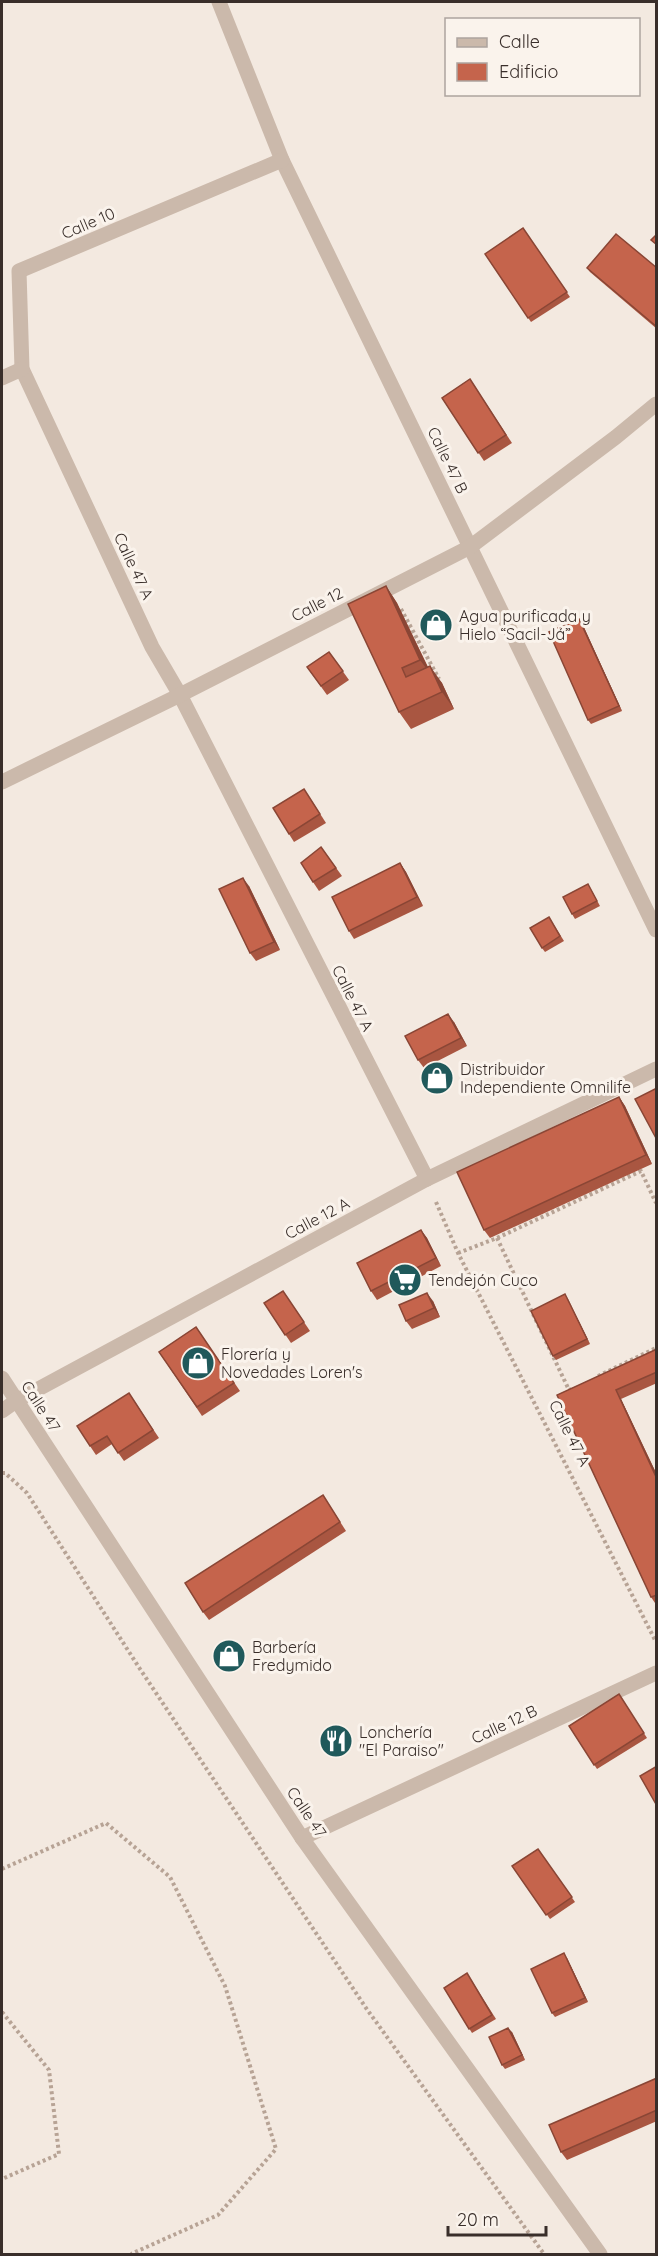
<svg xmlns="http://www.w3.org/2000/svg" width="658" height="2256" font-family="Quicksand,sans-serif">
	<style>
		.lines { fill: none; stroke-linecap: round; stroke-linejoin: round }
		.path { stroke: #b7a395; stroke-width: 4; stroke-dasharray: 3 3; stroke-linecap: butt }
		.minor { stroke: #cbb9ab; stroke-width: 15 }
		.wall { fill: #a95641 }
		.shaded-wall { fill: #8a4635 }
		.building { fill: #c5644c; stroke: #8a4635; stroke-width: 1.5 }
		.labels { text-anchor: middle; stroke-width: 6; stroke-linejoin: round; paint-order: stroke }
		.street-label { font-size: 16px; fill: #392e2a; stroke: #faf3ec }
		.poi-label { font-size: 16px; fill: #392e2a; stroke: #faf3ec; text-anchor: start }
	</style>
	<rect width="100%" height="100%" fill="#f3e9e0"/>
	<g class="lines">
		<g class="path">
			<path d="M 401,609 L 439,679"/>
			<path d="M 436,1202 L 458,1253 L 656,1642"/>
			<path d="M 497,1238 L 569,1390 L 572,1389"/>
			<path d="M 458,1253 L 497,1238 L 641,1171 L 656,1203"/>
			<path d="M 598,1376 L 656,1348"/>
			<path d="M 2,1473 L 5,1473 L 27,1493 L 140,1669 L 366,2008 L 544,2254"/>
			<path d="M 2,1869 L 106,1823 L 170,1877 L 225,1986 L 276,2149 L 218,2215 L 131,2254"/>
			<path d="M 2,2012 L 49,2070 L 59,2154 L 2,2179"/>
		</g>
		<g class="minor">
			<path d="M 219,2 L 282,160 L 656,930"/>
			<path d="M 282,160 L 19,271 L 22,369 L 152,647 L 180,695 L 427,1179"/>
			<path d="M 2,378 L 22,369"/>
			<path d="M 2,782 L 180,695 L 470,547 L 616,437 L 656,404"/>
			<path d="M 2,1378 L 302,1838 L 600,2254"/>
			<path d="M 2,1411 L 16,1401 L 427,1179 L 656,1069"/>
			<path d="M 302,1838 L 656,1673"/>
		</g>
	</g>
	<g class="wall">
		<path d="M 523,228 L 570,297 L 531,322 L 485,254 Z"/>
		<path d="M 587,268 L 657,268 L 657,329 L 590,272 Z"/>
		<path d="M 470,379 L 512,443 L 484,461 L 442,398 Z"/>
		<path d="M 386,586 L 397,603 L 428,667 L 442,683 L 454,709 L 411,729 L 399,712 Z"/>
		<path d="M 579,619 L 582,623 L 622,711 L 591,724 L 588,720 Z"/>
		<path d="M 329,652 L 349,680 L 327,695 L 307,667 Z"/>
		<path d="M 310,798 L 326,823 L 294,842 L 289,834 Z"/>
		<path d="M 321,847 L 342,876 L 319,891 L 313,882 Z"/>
		<path d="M 400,863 L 406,872 L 423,906 L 354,939 L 349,931 Z"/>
		<path d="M 588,884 L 600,906 L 575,919 L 572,914 Z"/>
		<path d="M 249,886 L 280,950 L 256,961 L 250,953 Z"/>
		<path d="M 549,917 L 564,941 L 545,952 L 542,948 Z"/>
		<path d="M 454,1022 L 467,1046 L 424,1068 L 418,1060 Z"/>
		<path d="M 619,1097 L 625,1106 L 652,1164 L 490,1238 L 484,1230 Z"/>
		<path d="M 421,1230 L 427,1238 L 441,1266 L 377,1300 L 371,1291 Z"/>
		<path d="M 283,1291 L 310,1331 L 291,1343 L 264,1303 Z"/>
		<path d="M 565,1294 L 590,1344 L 556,1360 L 553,1356 Z"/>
		<path d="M 433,1301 L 440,1317 L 412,1329 L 406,1321 Z"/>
		<path d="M 196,1327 L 240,1391 L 202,1416 L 159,1352 Z"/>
		<path d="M 657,1349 L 657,1383 L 621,1399 L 657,1475 L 657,1606 L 651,1597 L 557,1395 Z"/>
		<path d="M 129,1393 L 159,1438 L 124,1461 L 112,1444 L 96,1455 L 90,1446 Z"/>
		<path d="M 323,1495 L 346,1531 L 209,1620 L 203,1612 Z"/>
		<path d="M 619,1694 L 647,1738 L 597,1769 L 569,1726 Z"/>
		<path d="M 538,1849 L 575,1902 L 550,1919 L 512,1866 Z"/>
		<path d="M 567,1958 L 588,2002 L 555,2017 L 552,2013 Z"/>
		<path d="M 470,1978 L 496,2019 L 472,2033 L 444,1988 Z"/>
		<path d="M 512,2032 L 525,2060 L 505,2069 L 502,2065 Z"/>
		<path d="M 657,2078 L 657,2121 L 567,2160 L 561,2152 Z"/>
	</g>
	<g class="shaded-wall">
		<path d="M 386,586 L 397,603 L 432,676 L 420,660 Z"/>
		<path d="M 579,619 L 582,623 L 622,711 L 619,706 Z"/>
		<path d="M 430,666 L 442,683 L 454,709 L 442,692 Z"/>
		<path d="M 400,863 L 406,872 L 423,906 L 417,897 Z"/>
		<path d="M 243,878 L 249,886 L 280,950 L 274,942 Z"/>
		<path d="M 448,1014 L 454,1022 L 467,1046 L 461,1038 Z"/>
		<path d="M 619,1097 L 625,1106 L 652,1164 L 646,1155 Z"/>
		<path d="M 421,1230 L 427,1238 L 441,1266 L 436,1258 Z"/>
		<path d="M 427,1293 L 433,1301 L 440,1317 L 434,1308 Z"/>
		<path d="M 565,1294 L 568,1299 L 590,1344 L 587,1339 Z"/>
		<path d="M 616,1390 L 621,1399 L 657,1475 L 657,1479 Z"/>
		<path d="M 564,1953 L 567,1958 L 588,2002 L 585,1998 Z"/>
		<path d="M 508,2028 L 512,2032 L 525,2060 L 522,2055 Z"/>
	</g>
	<g class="building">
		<path d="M 523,228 L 567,292 L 528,318 L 485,254 Z"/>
		<path d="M 616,234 L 657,268 L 657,327 L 587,268 Z"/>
		<path d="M 657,234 L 657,245 L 651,240 Z"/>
		<path d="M 470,379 L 506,435 L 478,453 L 442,398 Z"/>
		<path d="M 386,586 L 420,660 L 402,668 L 406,677 L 430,666 L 442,692 L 399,712 L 348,604 Z"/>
		<path d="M 579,619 L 619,706 L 588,720 L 549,632 Z"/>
		<path d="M 329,652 L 343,671 L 321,686 L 307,667 Z"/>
		<path d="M 304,789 L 320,814 L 289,834 L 273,808 Z"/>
		<path d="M 321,847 L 336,868 L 313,882 L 301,863 Z"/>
		<path d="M 400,863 L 417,897 L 349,931 L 332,897 Z"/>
		<path d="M 243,878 L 274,942 L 250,953 L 219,889 Z"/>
		<path d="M 588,884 L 597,901 L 572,914 L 563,897 Z"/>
		<path d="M 549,917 L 560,936 L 542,948 L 530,928 Z"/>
		<path d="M 448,1014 L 461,1038 L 418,1060 L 405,1036 Z"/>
		<path d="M 657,1088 L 657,1140 L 635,1099 Z"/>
		<path d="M 619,1097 L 646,1155 L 484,1230 L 457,1172 Z"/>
		<path d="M 421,1230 L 436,1258 L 371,1291 L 357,1263 Z"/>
		<path d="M 283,1291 L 304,1322 L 285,1335 L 264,1303 Z"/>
		<path d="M 427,1293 L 434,1308 L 406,1321 L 399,1305 Z"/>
		<path d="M 565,1294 L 587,1339 L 553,1356 L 531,1311 Z"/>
		<path d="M 196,1327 L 234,1383 L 197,1407 L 159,1352 Z"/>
		<path d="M 657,1349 L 657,1372 L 616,1390 L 657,1479 L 657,1595 L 651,1597 L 557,1395 Z"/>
		<path d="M 129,1393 L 153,1430 L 118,1453 L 107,1436 L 90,1446 L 77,1426 Z"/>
		<path d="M 323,1495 L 340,1522 L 203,1612 L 185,1583 Z"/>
		<path d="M 619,1694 L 644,1733 L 594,1765 L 569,1726 Z"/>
		<path d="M 657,1766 L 657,1806 L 640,1776 Z"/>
		<path d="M 538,1849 L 572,1897 L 546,1915 L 512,1866 Z"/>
		<path d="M 564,1953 L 585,1998 L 552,2013 L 531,1969 Z"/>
		<path d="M 467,1973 L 492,2015 L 469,2029 L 444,1988 Z"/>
		<path d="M 508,2028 L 522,2055 L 502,2065 L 489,2037 Z"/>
		<path d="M 657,2078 L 657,2110 L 561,2152 L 549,2125 Z"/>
	</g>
	<defs>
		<symbol id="shop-disc" viewBox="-11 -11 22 22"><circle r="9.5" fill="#20595b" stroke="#faf3ec"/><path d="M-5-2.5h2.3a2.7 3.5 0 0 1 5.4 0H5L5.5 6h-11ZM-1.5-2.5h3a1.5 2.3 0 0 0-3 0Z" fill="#fff"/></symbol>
		<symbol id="supermarket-disc" viewBox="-11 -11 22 22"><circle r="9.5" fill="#20595b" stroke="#faf3ec"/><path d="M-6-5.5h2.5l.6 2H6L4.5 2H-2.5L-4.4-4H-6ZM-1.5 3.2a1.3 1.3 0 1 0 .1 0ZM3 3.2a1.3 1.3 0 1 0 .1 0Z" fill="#fff"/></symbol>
		<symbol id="restaurant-disc" viewBox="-11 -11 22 22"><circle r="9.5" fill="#20595b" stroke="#faf3ec"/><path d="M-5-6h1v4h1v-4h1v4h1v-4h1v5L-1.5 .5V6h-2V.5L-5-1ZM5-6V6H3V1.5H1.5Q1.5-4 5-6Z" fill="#fff"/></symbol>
	</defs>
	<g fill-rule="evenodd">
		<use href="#shop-disc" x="417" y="606" width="38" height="38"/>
		<use href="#shop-disc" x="418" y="1059" width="38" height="38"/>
		<use href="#supermarket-disc" x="386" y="1261" width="38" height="38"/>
		<use href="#shop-disc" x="179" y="1344" width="38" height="38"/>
		<use href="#shop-disc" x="210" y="1637" width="38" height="38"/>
		<use href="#restaurant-disc" x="317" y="1722" width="38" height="38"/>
	</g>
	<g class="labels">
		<g class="street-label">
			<text transform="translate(88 223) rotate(-23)" y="6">Calle 10</text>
			<text transform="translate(448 460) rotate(64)" y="6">Calle 47 B</text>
			<text transform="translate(134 566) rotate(65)" y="6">Calle 47 A</text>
			<text transform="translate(317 604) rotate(-27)" y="6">Calle 12</text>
			<text transform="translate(353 998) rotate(63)" y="6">Calle 47 A</text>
			<text transform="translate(317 1218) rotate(-28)" y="6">Calle 12 A</text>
			<text transform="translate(41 1406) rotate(57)" y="6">Calle 47</text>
			<text transform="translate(570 1433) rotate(63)" y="6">Calle 47 A</text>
			<text transform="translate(504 1724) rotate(-25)" y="6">Calle 12 B</text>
			<text transform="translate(307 1812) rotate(56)" y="6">Calle 47</text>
		</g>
		<g class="poi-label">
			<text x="459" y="622">Agua purificada y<tspan x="459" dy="18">Hielo “Sacil-Já”</tspan></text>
			<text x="460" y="1075">Distribuidor<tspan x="460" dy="18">Independiente Omnilife</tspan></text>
			<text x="428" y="1286">Tendejón Cuco</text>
			<text x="221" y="1360">Florería y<tspan x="221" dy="18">Novedades Loren's</tspan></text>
			<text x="252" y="1653">Barbería<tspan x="252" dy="18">Fredymido</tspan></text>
			<text x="359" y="1738">Lonchería<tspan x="359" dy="18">"El Paraiso"</tspan></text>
		</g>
	</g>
	<rect width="658" height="2256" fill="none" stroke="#392e2a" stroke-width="6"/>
	<rect x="445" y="18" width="195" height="78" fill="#faf3ec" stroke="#ada49e" stroke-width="1.5"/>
	<rect x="457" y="38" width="30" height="9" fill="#cbb9ab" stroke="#ada49e" stroke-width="1.5"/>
	<text x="499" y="48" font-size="18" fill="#392e2a">Calle</text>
	<rect x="457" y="63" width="30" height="18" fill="#c5644c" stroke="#ada49e" stroke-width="1.5"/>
	<text x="499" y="78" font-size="18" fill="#392e2a">Edificio</text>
	<path d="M448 2226v9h98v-9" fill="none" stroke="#392e2a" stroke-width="3"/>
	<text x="457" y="2226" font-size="18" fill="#392e2a" stroke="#faf3ec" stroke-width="4.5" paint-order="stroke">20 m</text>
</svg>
